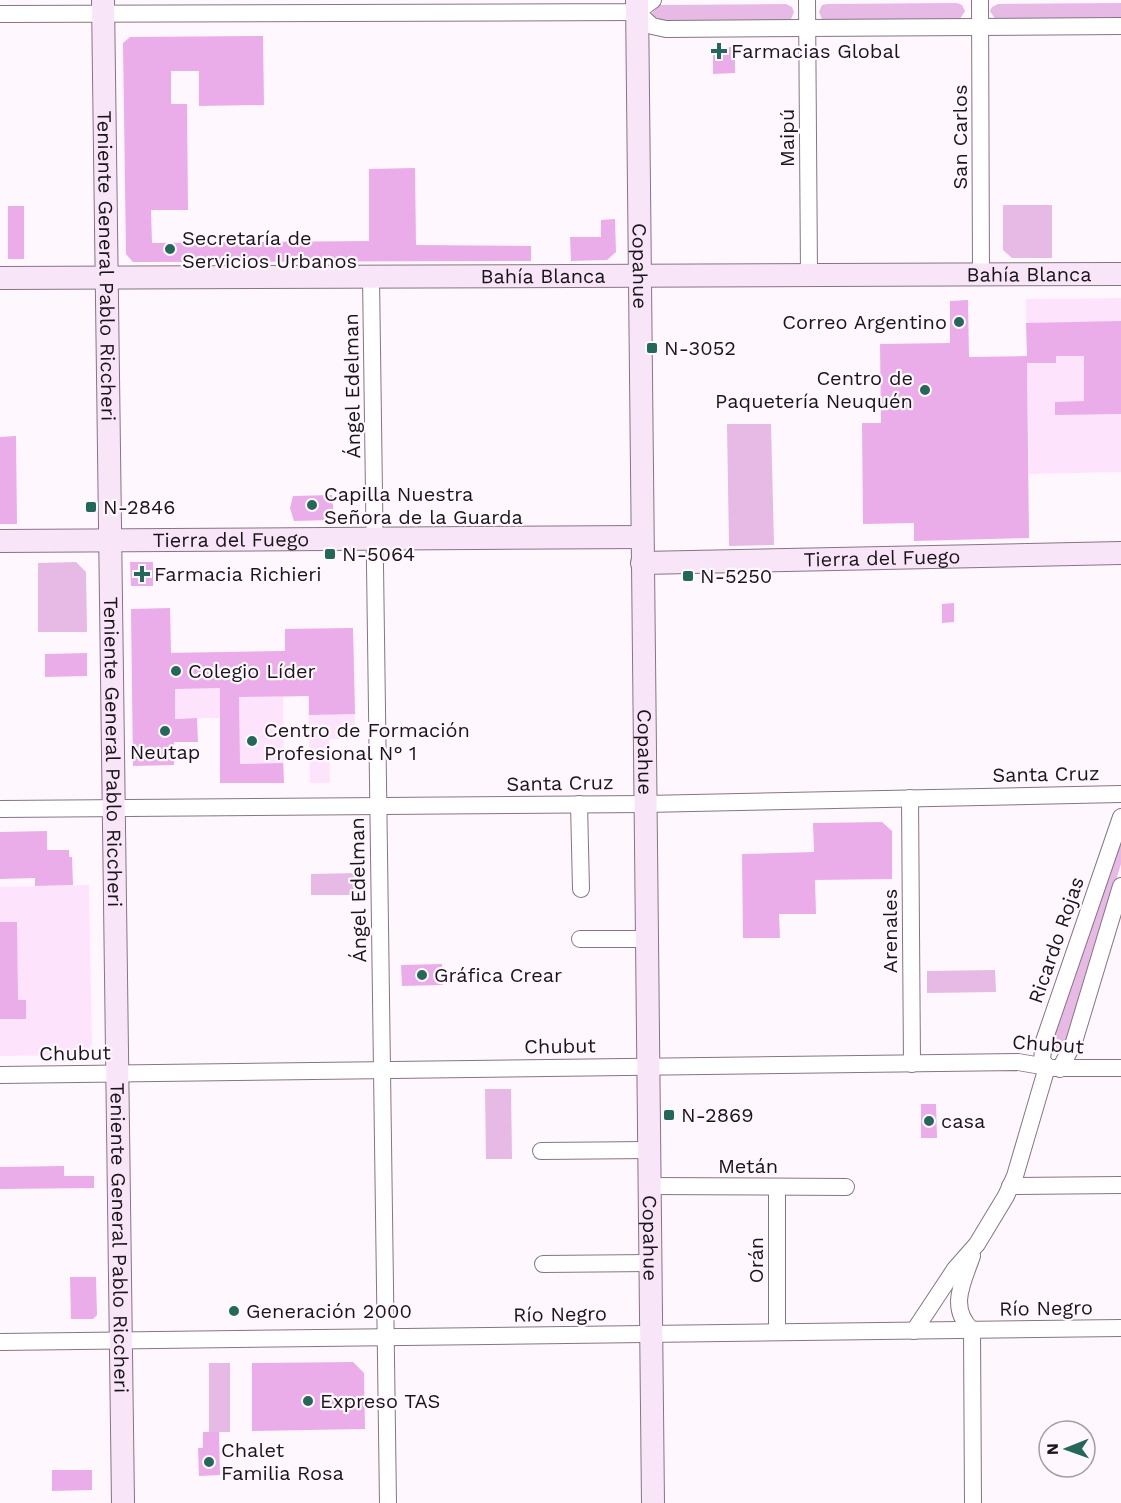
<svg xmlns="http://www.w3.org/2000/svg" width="1121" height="1503" font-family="'Work Sans',sans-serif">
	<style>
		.built { fill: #fde4fc }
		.green { fill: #e7b9e5 }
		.building { fill: #ebade9 }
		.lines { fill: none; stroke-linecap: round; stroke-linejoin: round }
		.street-casing { stroke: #867585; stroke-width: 18 }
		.secondary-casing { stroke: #867585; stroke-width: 24 }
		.street { stroke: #fff; stroke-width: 16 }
		.secondary { stroke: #f8e6f8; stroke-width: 22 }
		.poi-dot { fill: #23685a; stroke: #fff7fe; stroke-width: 2 }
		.labels { text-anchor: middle; stroke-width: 4.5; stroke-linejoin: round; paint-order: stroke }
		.poi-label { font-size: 20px; fill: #1b151b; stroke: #fff7fe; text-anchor: start }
		.street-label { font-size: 20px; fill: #1b151b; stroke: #fff7fe }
	</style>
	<rect width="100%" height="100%" fill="#fff7fe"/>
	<g class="built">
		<path d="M 1121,298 L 1121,472 L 1029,474 L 1026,299 Z"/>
		<path d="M 353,628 L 355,739 L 329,739 L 330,783 L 310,783 L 308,696 L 283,697 L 284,783 L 220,783 L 220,718 L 133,719 L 132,653 L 285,651 L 285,629 Z"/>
		<path d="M 89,885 L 92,1045 L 83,1055 L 0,1056 L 0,887 Z"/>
	</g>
	<g class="green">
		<path d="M 957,3 L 962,5 L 965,11 L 960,19 L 827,20 L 822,19 L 819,12 L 822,5 L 827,4 Z"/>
		<path d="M 1121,3 L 1121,20 L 995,19 L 990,11 L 992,7 L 998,4 Z"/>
		<path d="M 786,4 L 792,7 L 794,12 L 791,19 L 786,20 L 660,22 L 653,18 L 652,13 L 660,5 Z"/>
		<path d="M 1003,205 L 1052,205 L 1052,258 L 1012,258 L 1003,250 Z"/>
		<path d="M 727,424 L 771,424 L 774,545 L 729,546 Z"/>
		<path d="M 76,562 L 86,572 L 87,632 L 38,632 L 38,563 Z"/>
		<path d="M 1121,839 L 1121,864 L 1064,1049 L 1057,1052 L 1052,1049 L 1052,1043 Z"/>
		<path d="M 357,873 L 357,895 L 311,895 L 311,874 Z"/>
		<path d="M 995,970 L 996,992 L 927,993 L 927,971 Z"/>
		<path d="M 485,1089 L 511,1089 L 512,1159 L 486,1159 Z"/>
		<rect x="209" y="1363" width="21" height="69"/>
	</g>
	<g class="building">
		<path d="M 263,36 L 264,105 L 199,106 L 199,71 L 171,71 L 171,104 L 187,104 L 188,210 L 151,210 L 152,243 L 369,241 L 369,169 L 415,168 L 416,245 L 531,246 L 531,261 L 133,262 L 126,254 L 123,43 L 130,37 Z"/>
		<path d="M 713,47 L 735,47 L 735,73 L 713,74 Z"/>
		<rect x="8" y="206" width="16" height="53"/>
		<path d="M 615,219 L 616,252 L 607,260 L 571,261 L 570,237 L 601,237 L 601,220 Z"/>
		<path d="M 968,300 L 969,357 L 1027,356 L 1026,323 L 1121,321 L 1121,414 L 1055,415 L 1055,402 L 1084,401 L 1084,356 L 1056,356 L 1056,363 L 1027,363 L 1029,538 L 914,541 L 914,523 L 863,524 L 862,423 L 881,423 L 880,344 L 950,343 L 950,301 Z"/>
		<path d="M 16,436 L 17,524 L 0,524 L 0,437 Z"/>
		<path d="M 332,495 L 334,517 L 332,520 L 294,521 L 290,508 L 293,496 Z"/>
		<path d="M 130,562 L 153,562 L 153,586 L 131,586 Z"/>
		<path d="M 954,603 L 954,622 L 942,623 L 942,604 Z"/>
		<path d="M 170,608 L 171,653 L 285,651 L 285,629 L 353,628 L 355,714 L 309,715 L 309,696 L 239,697 L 240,764 L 283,763 L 284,783 L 220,783 L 220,688 L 175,689 L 175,719 L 197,718 L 198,742 L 174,742 L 174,765 L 133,766 L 131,609 Z"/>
		<path d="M 87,653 L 87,676 L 45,677 L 45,654 Z"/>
		<path d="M 882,822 L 892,831 L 892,879 L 815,880 L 816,914 L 779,914 L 780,938 L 743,938 L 742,854 L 814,852 L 813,823 Z"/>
		<path d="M 47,831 L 47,850 L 69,850 L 69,857 L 72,857 L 73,885 L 35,886 L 35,878 L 0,879 L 0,832 Z"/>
		<path d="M 0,922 L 17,922 L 18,1000 L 26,1000 L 26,1019 L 0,1019 Z"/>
		<path d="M 442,964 L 443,985 L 402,986 L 401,965 Z"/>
		<path d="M 921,1104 L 936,1104 L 937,1138 L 921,1138 Z"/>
		<path d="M 64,1166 L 64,1176 L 94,1176 L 94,1188 L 0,1189 L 0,1167 Z"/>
		<path d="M 70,1277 L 96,1277 L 97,1315 L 93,1319 L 71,1319 Z"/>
		<path d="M 353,1362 L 364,1373 L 365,1429 L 252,1431 L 252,1363 Z"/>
		<path d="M 203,1432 L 219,1432 L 220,1475 L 199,1476 L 198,1448 L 203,1448 Z"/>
		<path d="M 52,1470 L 92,1470 L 92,1490 L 52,1491 Z"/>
	</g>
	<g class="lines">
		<defs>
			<g id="street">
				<path d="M 807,0 L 809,275"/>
				<path d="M 980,0 L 981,275"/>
				<path d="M 637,12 L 652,26 L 666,29 L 1121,26"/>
				<path d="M 0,14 L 637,12 L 653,0"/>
				<path d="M 371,277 L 388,1503"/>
				<path d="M 910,798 L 912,1064"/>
				<path d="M 579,804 L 581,889"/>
				<path d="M 0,809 L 645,804 L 1121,794"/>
				<path d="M 580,939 L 647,939"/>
				<path d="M 1060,1069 L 1074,1042 L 1121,886"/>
				<path d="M 0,1075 L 1018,1062 L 1053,1068 L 1121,1068"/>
				<path d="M 541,1151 L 649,1150"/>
				<path d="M 649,1186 L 846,1187"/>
				<path d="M 1010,1186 L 1121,1185"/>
				<path d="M 972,1256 C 963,1282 948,1308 972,1330"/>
				<path d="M 543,1264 L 650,1263"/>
				<path d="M 972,1330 L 973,1503"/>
				<path d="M 914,1331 L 955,1269 L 977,1244 L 1006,1196 L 1015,1176 L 1047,1067 L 1042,1060 L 1044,1041 L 1121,817"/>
				<path d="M 777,1332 L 777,1187"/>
				<path d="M 0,1342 L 1121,1328"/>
			</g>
			<g id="secondary">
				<path id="s1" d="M 103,0 L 123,1503"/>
				<path id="s2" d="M 637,0 L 653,1503"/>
				<path id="s3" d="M 0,278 L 1121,274"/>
				<path id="s4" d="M 0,541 L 642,537"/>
				<path id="s5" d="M 642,563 L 1121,553"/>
			</g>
		</defs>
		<use href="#street" class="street-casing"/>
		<use href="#secondary" class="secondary-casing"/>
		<use href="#street" class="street"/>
		<use href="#secondary" class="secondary"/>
	</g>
	<g class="poi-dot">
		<path d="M716 42h6v6h6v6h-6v6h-6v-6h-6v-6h6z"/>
		<circle cx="170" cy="249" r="6"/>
		<circle cx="959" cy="322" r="6"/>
		<rect x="646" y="342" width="12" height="12" rx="3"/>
		<circle cx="925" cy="390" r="6"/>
		<circle cx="312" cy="505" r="6"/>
		<rect x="85" y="501" width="12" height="12" rx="3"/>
		<rect x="324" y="548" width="12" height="12" rx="3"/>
		<path d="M139 565h6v6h6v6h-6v6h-6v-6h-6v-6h6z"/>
		<rect x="682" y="570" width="12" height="12" rx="3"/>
		<circle cx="176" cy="671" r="6"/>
		<circle cx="165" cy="731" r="6"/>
		<circle cx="252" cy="741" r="6"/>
		<circle cx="422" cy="975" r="6"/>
		<rect x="663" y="1109" width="12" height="12" rx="3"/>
		<circle cx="929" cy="1121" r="6"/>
		<circle cx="234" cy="1311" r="6"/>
		<circle cx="308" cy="1401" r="6"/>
		<circle cx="209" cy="1462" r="6"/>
	</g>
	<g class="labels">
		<g class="poi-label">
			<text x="731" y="58">Farmacias Global</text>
			<text x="182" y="245">Secretaría de<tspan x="182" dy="23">Servicios Urbanos</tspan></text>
			<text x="947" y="329" text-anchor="end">Correo Argentino</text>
			<text x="664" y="355">N-3052</text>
			<text x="913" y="385" text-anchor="end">Centro de<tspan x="913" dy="23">Paquetería Neuquén</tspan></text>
			<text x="324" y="501">Capilla Nuestra<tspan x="324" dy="23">Señora de la Guarda</tspan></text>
			<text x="103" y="514">N-2846</text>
			<text x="342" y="561">N-5064</text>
			<text x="154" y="581">Farmacia Richieri</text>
			<text x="700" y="583">N-5250</text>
			<text x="188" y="678">Colegio Líder</text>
			<text x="264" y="737">Centro de Formación<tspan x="264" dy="23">Profesional N° 1</tspan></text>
			<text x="165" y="759" text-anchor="middle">Neutap</text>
			<text x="434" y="982">Gráfica Crear</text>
			<text x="681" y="1122">N-2869</text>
			<text x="941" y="1128">casa</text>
			<text x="246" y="1318">Generación 2000</text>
			<text x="320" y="1408">Expreso TAS</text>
			<text x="221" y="1457">Chalet<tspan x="221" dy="23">Familia Rosa</tspan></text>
		</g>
		<g class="street-label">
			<text transform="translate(960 137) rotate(-90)" y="7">San Carlos</text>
			<text transform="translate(787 138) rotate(-90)" y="7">Maipú</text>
			<text dy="7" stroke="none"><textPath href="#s1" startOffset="266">Teniente General Pablo Riccheri</textPath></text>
			<text dy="7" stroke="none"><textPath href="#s2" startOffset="266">Copahue</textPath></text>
			<text dy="7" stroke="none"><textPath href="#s3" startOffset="1029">Bahía Blanca</textPath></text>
			<text dy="7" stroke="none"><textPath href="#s3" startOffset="543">Bahía Blanca</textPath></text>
			<text transform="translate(352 386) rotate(-91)" y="7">Ángel Edelman</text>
			<text dy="7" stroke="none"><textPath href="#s4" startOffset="231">Tierra del Fuego</textPath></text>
			<text dy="7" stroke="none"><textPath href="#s5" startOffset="240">Tierra del Fuego</textPath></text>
			<text dy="7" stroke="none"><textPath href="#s1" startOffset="752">Teniente General Pablo Riccheri</textPath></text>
			<text dy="7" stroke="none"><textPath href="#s2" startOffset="752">Copahue</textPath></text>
			<text transform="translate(1046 774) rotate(-1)" y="7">Santa Cruz</text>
			<text transform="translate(560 783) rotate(-1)" y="7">Santa Cruz</text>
			<text transform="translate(358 890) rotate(-91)" y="7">Ángel Edelman</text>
			<text transform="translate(890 931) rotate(-90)" y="7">Arenales</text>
			<text transform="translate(1056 940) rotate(-71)" y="7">Ricardo Rojas</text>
			<text transform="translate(1048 1044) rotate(4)" y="7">Chubut</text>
			<text transform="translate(560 1046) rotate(-1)" y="7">Chubut</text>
			<text transform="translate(75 1053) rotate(-1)" y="7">Chubut</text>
			<text x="748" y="1173">Metán</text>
			<text dy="7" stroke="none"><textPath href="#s1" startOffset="1238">Teniente General Pablo Riccheri</textPath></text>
			<text dy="7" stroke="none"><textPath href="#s2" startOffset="1238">Copahue</textPath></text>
			<text transform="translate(756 1260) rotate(-90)" y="7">Orán</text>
			<text transform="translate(1046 1308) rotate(-1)" y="7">Río Negro</text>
			<text transform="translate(560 1314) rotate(-1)" y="7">Río Negro</text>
		</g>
	</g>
	<g transform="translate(1067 1449) rotate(269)"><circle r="28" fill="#fff7fe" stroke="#a49da3" stroke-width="1.5"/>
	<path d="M0-4.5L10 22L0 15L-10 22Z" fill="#23685a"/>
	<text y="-9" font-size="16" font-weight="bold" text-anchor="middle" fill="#1b151b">N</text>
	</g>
</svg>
